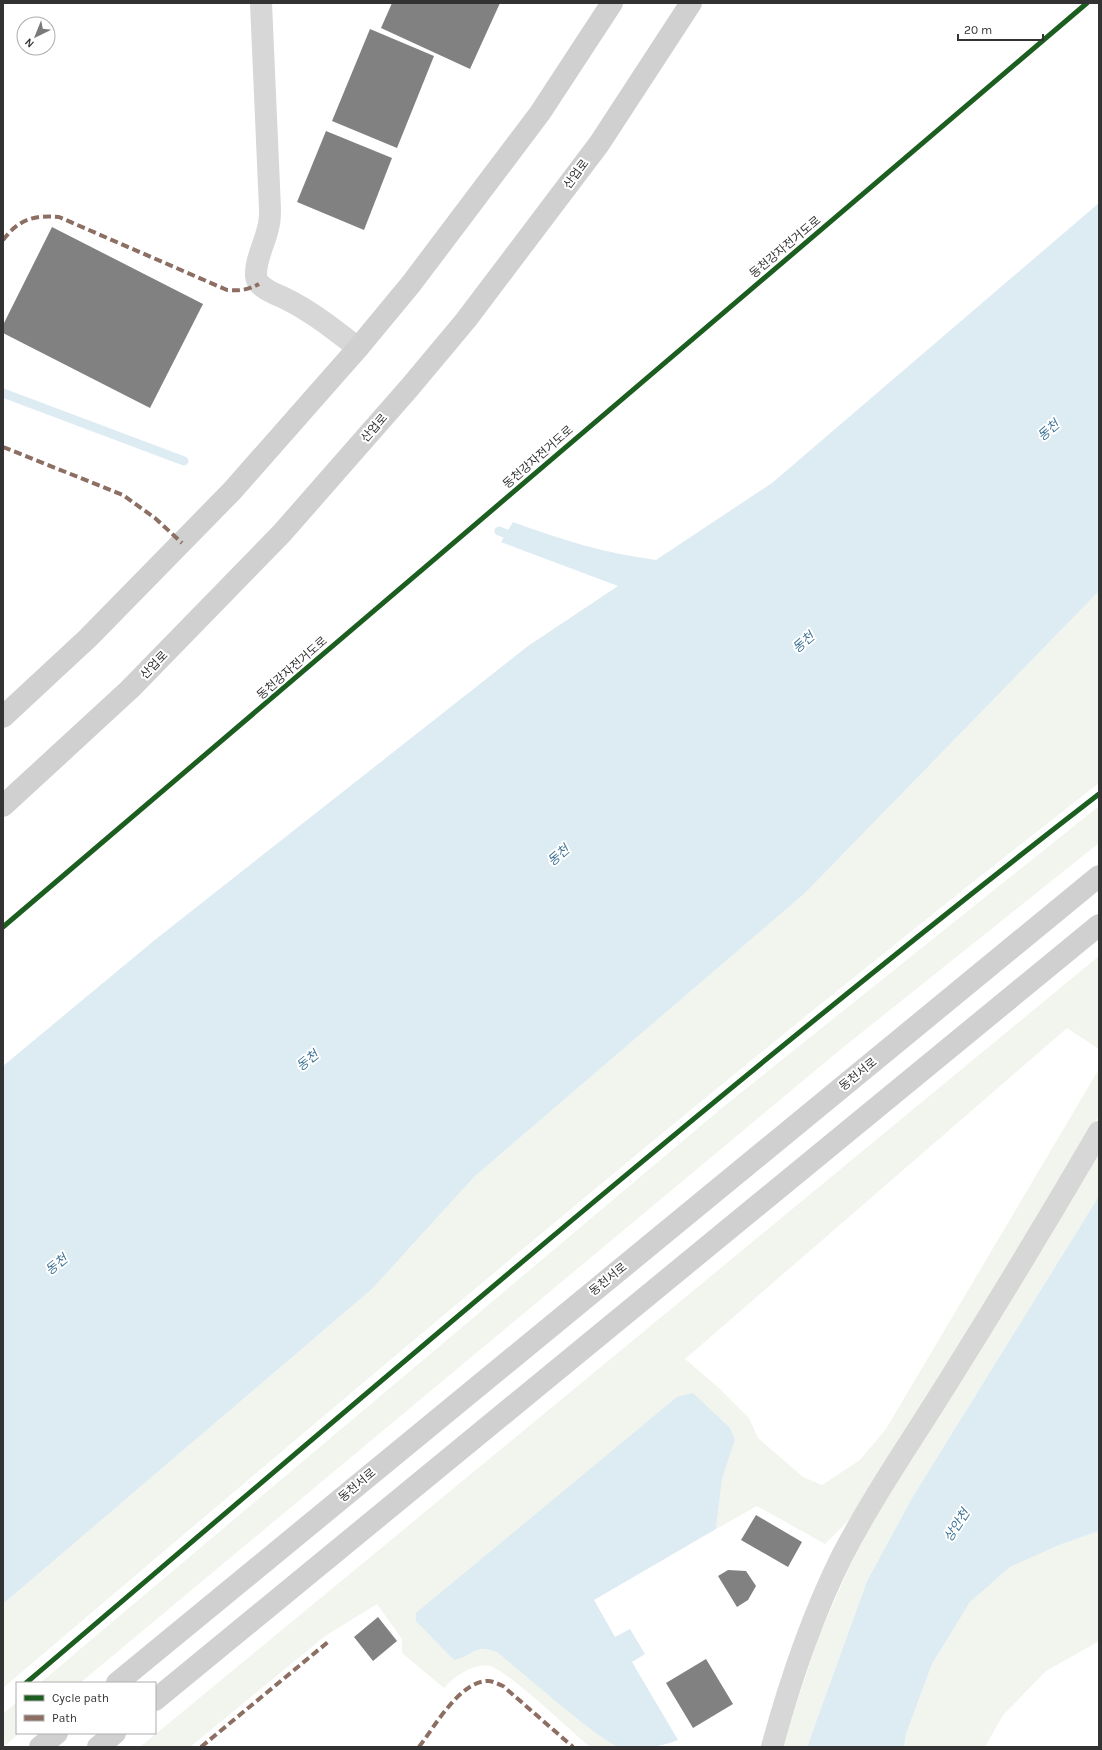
<svg xmlns="http://www.w3.org/2000/svg" width="1102" height="1750" font-family="Karla,'Noto Sans KR',sans-serif">
	<style>
		.green { fill: #f1f5ed }
		.water { fill: #ddebf3 }
		.lines { fill: none; stroke-linecap: round; stroke-linejoin: round }
		.stream { stroke: #ddebf3; stroke-width: 9 }
		.building { fill: #818181 }
		.minor { stroke: #d7d7d7; stroke-width: 22 }
		.secondary { stroke: #d0d0d0; stroke-width: 22 }
		.quiet { stroke: #8d6e63; stroke-width: 4; stroke-dasharray: 8 4; stroke-linecap: butt }
		.cycleway-casing { stroke: #fff; stroke-width: 8 }
		.cycleway { stroke: #1b5e20; stroke-width: 5 }
		.labels { text-anchor: middle; stroke-width: 4; stroke-linejoin: round; paint-order: stroke }
		.street-label { font-size: 12px; fill: #333; stroke: #fff }
		.water-label { font-size: 13px; font-style: italic; fill: #3f7597; stroke: #fff }
	</style>
	<rect width="100%" height="100%" fill="#fff"/>
	<g class="green">
		<path d="M 1099,591 L 1099,783 C 725,1074 364,1381 3,1688 L 3,1604 L 372,1289 L 474,1177 L 805,893 Z"/>
		<path d="M 1099,806 L 1099,843 L 841,1049 L 80,1683 L 40,1683 L 723,1107 Z"/>
		<path d="M 1099,956 L 1099,1049 L 1067,1028 L 685,1359 L 719,1388 L 749,1418 L 758,1438 L 803,1477 L 822,1485 L 860,1460 L 886,1429 L 1099,1069 L 1099,1116 L 1059,1184 L 851,1518 L 825,1544 L 757,1506 L 716,1529 L 722,1479 L 735,1440 L 462,1658 C 475,1650 482,1647 497,1652 L 594,1731 L 620,1747 L 590,1747 C 572,1732 507,1670 490,1666 C 473,1663 455,1676 444,1688 L 402,1653 L 402,1639 L 377,1604 L 325,1636 L 190,1747 L 140,1747 Z"/>
		<path d="M 1099,1144 L 1099,1196 L 912,1498 L 867,1581 L 807,1747 L 782,1747 L 819,1636 L 862,1538 Z"/>
		<path d="M 1099,1531 L 1099,1641 L 1046,1671 L 1003,1715 L 985,1747 L 904,1747 L 906,1734 L 932,1664 L 970,1602 L 1010,1567 L 1062,1544 Z"/>
		<path d="M 17,1702 L 17,1733 L 20,1733 L 3,1747 L 3,1714 Z"/>
	</g>
	<g class="water">
		<path d="M 1099,203 L 1099,591 L 805,893 L 474,1177 L 372,1289 L 3,1604 L 3,1066 L 156,939 L 528,646 L 618,586 L 501,542 L 513,522 C 562,540 604,553 656,560 L 772,483 Z"/>
		<path d="M 1099,1196 L 1099,1531 L 1062,1544 L 1010,1567 L 970,1602 L 932,1664 L 906,1734 L 904,1747 L 807,1747 L 867,1581 L 912,1498 Z"/>
		<path d="M 693,1393 L 730,1428 L 735,1440 L 722,1479 L 716,1529 L 594,1600 L 615,1637 L 630,1629 L 645,1654 L 632,1662 L 678,1740 C 660,1747 640,1750 620,1747 C 604,1745 516,1667 497,1652 C 473,1644 474,1656 454,1660 L 416,1621 L 416,1613 L 677,1397 Z"/>
	</g>
	<g class="lines">
		<g class="stream">
			<path d="M 3,393 L 184,461"/>
			<path d="M 499,531 L 517,538"/>
		</g>
	</g>
	<g class="building">
		<path d="M 392,3 L 500,3 L 470,69 L 381,28 Z"/>
		<path d="M 370,29 L 434,56 L 397,148 L 332,121 Z"/>
		<path d="M 326,131 L 392,158 L 364,230 L 297,202 Z"/>
		<path d="M 52,227 L 203,304 L 150,408 L 3,333 L 3,325 Z"/>
		<path d="M 756,1515 L 802,1542 L 788,1567 L 741,1540 Z"/>
		<path d="M 728,1570 L 746,1571 L 756,1586 L 748,1600 L 737,1607 L 718,1576 Z"/>
		<path d="M 378,1617 L 397,1641 L 373,1661 L 354,1637 Z"/>
		<path d="M 706,1659 L 733,1704 L 693,1728 L 666,1683 Z"/>
	</g>
	<g class="lines">
		<g class="minor">
			<path d="M 261,3 L 270,209 C 270,216 270,222 268,228 C 265,243 255,260 256,276 C 257,285 265,289 273,293 C 305,306 331,327 358,348"/>
			<path d="M 772,1747 C 790,1681 811,1618 842,1556 C 873,1496 912,1440 948,1382 C 1000,1299 1050,1216 1099,1132"/>
		</g>
		<g class="secondary">
			<path d="M 3,717 L 88,638 L 232,491 L 358,348 L 411,284 L 540,113 L 612,3"/>
			<path d="M 3,806 L 130,689 L 282,533 L 410,387 L 466,320 L 599,144 L 691,3"/>
			<path d="M 117,1683 L 1099,876"/>
			<path d="M 155,1700 L 1099,925"/>
			<path d="M 40,1747 L 57,1733"/>
			<path d="M 98,1747 L 115,1733"/>
		</g>
		<g class="quiet">
			<path d="M 3,240 C 19,219 34,215 59,217 L 227,290 C 240,291 248,290 259,284"/>
			<path d="M 3,447 L 123,495 L 155,518 L 182,543"/>
			<path d="M 201,1747 L 328,1642"/>
			<path d="M 419,1747 C 435,1726 460,1681 488,1681 C 493,1681 498,1684 503,1686 L 573,1747"/>
		</g>
		<defs>
			<g id="cycleway">
				<path d="M 3,927 L 1087,3"/>
				<path d="M 26,1683 C 380,1382 732,1078 1099,794"/>
			</g>
		</defs>
		<use href="#cycleway" class="cycleway-casing"/>
		<use href="#cycleway" class="cycleway"/>
	</g>
	<g class="labels">
		<g class="street-label">
			<text transform="translate(576 174) rotate(-53)" y="4">산업로</text>
			<text transform="translate(785 247) rotate(-40)" y="4">동천강자전거도로</text>
			<text transform="translate(374 428) rotate(-49)" y="4">산업로</text>
			<text transform="translate(538 457) rotate(-41)" y="4">동천강자전거도로</text>
			<text transform="translate(154 665) rotate(-46)" y="4">산업로</text>
			<text transform="translate(292 668) rotate(-41)" y="4">동천강자전거도로</text>
			<text transform="translate(858 1074) rotate(-39)" y="4">동천서로</text>
			<text transform="translate(608 1279) rotate(-39)" y="4">동천서로</text>
			<text transform="translate(357 1485) rotate(-40)" y="4">동천서로</text>
		</g>
		<g class="water-label">
			<text transform="translate(1048 430) rotate(-41)" y="5">동천</text>
			<text transform="translate(803 642) rotate(-41)" y="5">동천</text>
			<text transform="translate(558 855) rotate(-41)" y="5">동천</text>
			<text transform="translate(307 1060) rotate(-39)" y="5">동천</text>
			<text transform="translate(56 1264) rotate(-39)" y="5">동천</text>
			<text transform="translate(956 1525) rotate(-57)" y="5">상안천</text>
		</g>
	</g>
	<rect width="1102" height="1750" fill="none" stroke="#333333" stroke-width="8"/>
	<rect x="16" y="1682" width="140" height="52" fill="#ffffff" stroke="#adadad"/>
	<rect x="24" y="1695" width="20" height="6" fill="#1b5e20" stroke="#adadad"/>
	<text x="52" y="1702" font-size="12" fill="#333333">Cycle path</text>
	<rect x="24" y="1715" width="20" height="6" fill="#8d6e63" stroke="#adadad"/>
	<text x="52" y="1722" font-size="12" fill="#333333">Path</text>
	<g transform="translate(36 36) rotate(223)"><circle r="19" fill="#ffffff" stroke="#adadad"/>
	<path d="M0-3L7 15L0 10L-7 15Z" fill="#7a7a7a"/>
	<text y="-6" font-size="11" font-weight="bold" text-anchor="middle" fill="#333333">N</text>
	</g>
	<path d="M958 34v6h85v-6" fill="none" stroke="#333333" stroke-width="2"/>
	<text x="964" y="34" font-size="12" fill="#333333" stroke="#ffffff" stroke-width="3" paint-order="stroke">20 m</text>
</svg>
